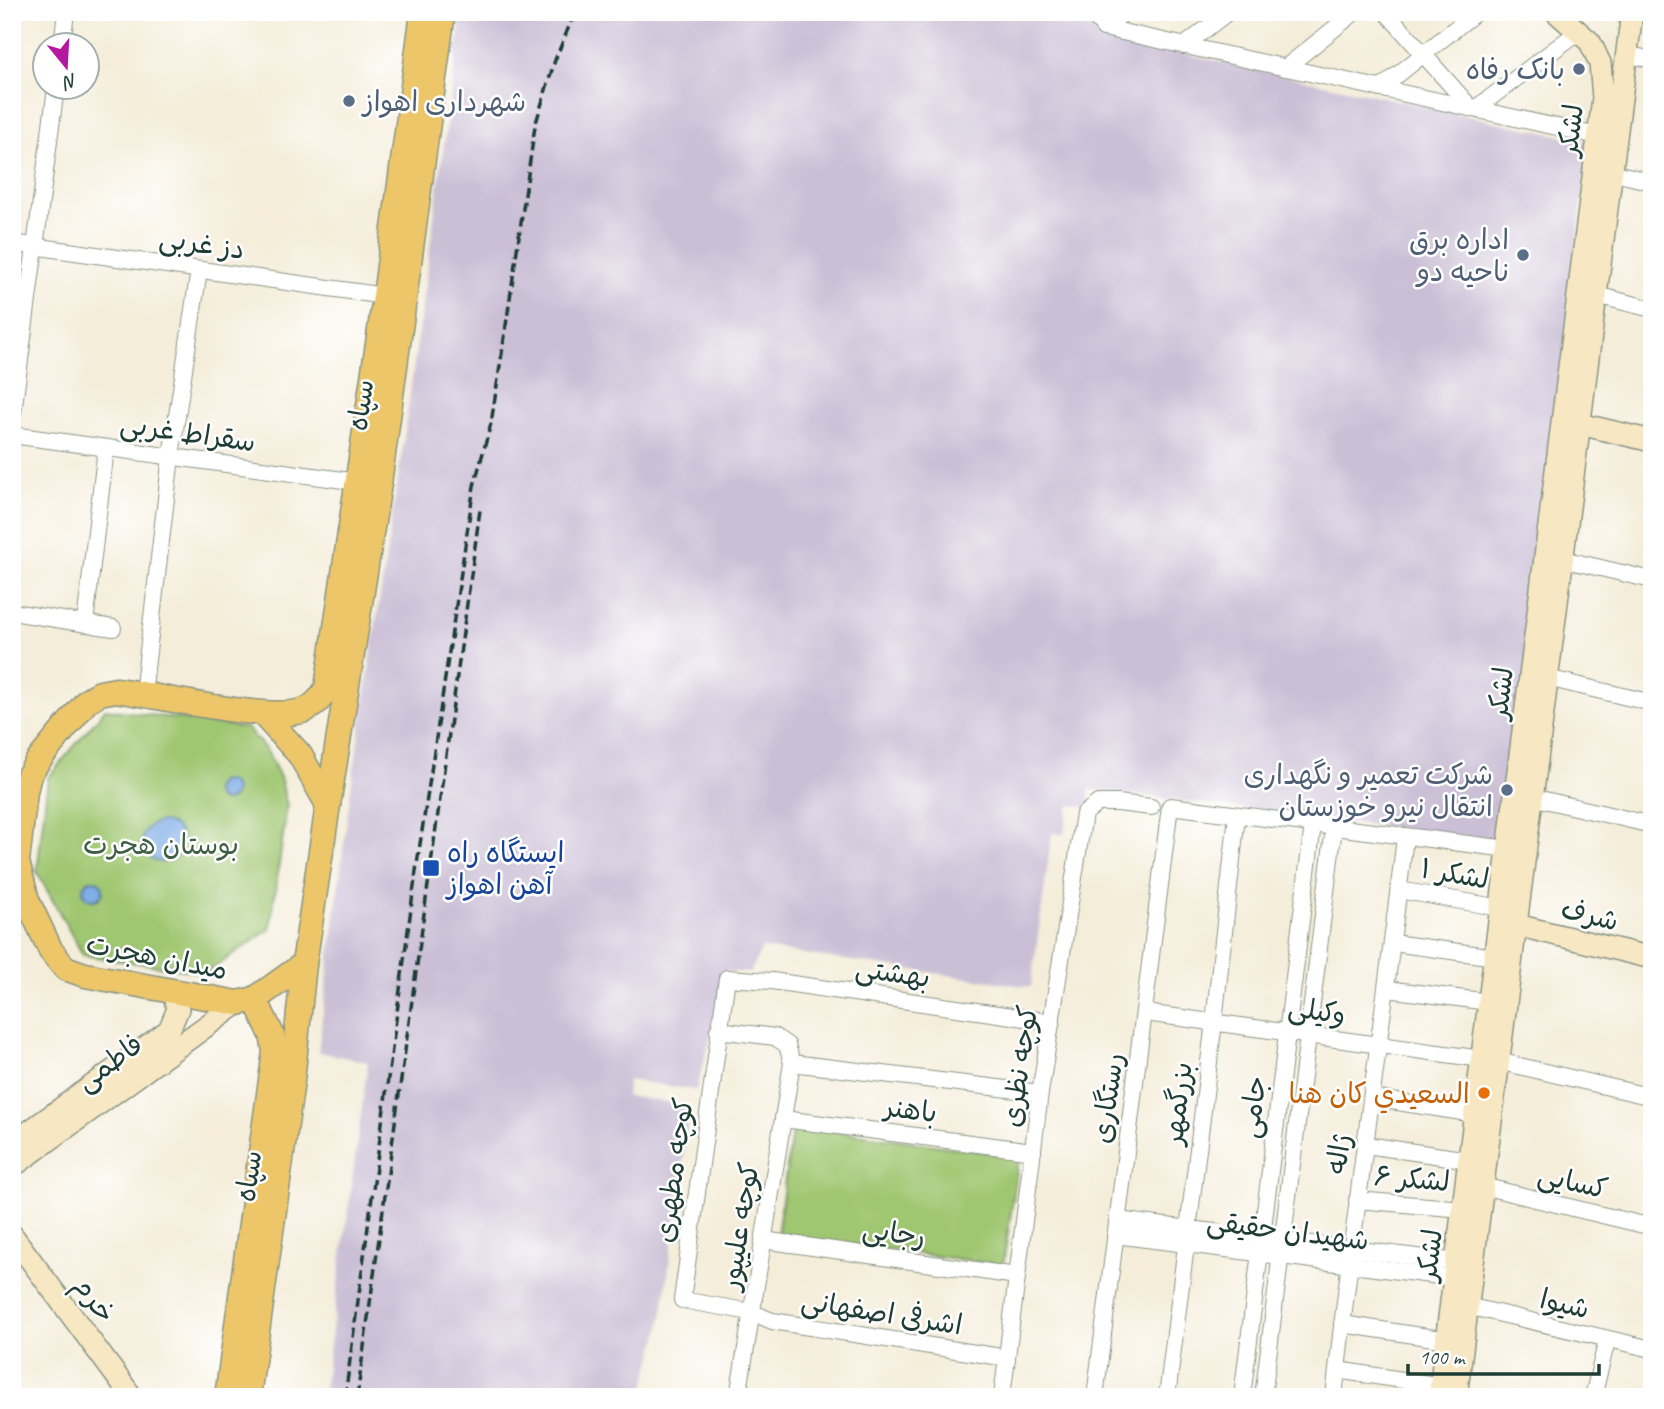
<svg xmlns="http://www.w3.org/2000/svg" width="1664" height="1409" font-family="Caveat,'Playpen Sans Arabic',sans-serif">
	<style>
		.industrial { fill: #cbbfd5 }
		.green { fill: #9fc670; stroke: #5f8252; stroke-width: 2 }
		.water { fill: #7babe6; stroke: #4d748d; stroke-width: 2 }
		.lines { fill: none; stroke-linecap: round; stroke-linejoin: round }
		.street-casing { stroke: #8a9586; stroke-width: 18 }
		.secondary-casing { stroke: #8a9586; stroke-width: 24 }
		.primary-casing { stroke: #8a9586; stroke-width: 27 }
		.street { stroke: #fff; stroke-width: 16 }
		.secondary { stroke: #f7e8c3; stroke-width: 21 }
		.primary { stroke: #ecc669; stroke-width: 24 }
		.rail { stroke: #1f3d34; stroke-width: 3.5; stroke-dasharray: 10 5; stroke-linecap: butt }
		.service-dot { fill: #5c6f8a; stroke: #fff; stroke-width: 2.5 }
		.transit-dot { fill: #1a4fb4; stroke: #fff; stroke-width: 2.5 }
		.food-dot { fill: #e8710a; stroke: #fff; stroke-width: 2.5 }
		.labels { text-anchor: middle; stroke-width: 5; stroke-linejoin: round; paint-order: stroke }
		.service-label { font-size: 28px; fill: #4e5e75; stroke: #fff; text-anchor: end }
		.street-label { font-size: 28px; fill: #1f3d34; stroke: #fff }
		.park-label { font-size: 28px; fill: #3f5f43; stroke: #fff }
		.transit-label { font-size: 28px; fill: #164399; stroke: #fff; text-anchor: start }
		.food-label { font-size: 28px; fill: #c56008; stroke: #fff; text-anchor: end }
	</style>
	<rect width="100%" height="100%" fill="#fff"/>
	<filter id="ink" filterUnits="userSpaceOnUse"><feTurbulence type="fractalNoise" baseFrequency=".0143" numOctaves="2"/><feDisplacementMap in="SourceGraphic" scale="14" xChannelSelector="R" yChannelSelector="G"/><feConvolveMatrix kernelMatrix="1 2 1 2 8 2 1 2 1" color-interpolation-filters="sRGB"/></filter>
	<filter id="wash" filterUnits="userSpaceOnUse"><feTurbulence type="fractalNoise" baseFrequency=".00686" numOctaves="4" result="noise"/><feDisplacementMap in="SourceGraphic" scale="28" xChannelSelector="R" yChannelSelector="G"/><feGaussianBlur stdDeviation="1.57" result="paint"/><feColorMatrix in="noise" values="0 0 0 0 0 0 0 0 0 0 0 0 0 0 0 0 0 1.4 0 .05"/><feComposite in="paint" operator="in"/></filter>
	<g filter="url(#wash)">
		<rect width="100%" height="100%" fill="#f4edd9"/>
		<path class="industrial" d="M 462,12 L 1078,12 L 1098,35 L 1589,142 L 1505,842 L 1090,789 L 1088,807 L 1069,805 L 1064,834 L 1052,833 L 1031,987 L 762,948 L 750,973 L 722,971 L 727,978 L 696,1090 L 628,1080 L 626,1096 L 683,1105 L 689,1114 L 661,1326 L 642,1397 L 323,1397 L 368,1062 L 318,1052 L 350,796 L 404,438 Z"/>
		<g class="green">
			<path d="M 105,709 L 247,728 L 267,751 L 280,777 L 287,806 L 270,929 L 206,973 L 83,955 L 37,872 L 48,778 Z"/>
			<path d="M 793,1125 L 1019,1157 L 1003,1265 L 777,1235 Z"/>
		</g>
		<g class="water">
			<circle cx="225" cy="791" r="10"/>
			<circle cx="162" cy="842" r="20"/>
			<circle cx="93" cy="890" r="10"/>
		</g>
	</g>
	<g filter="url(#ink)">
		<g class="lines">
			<defs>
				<g id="street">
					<path d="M 1090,12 L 1104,28 L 1598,136"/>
					<path d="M 1386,12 L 1471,108"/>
					<path d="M 1104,28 L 1125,12"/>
					<path d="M 62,46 L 66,12"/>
					<path d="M 1184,46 L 1228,12"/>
					<path d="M 1626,54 L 1652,60"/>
					<path d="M 1285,68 L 1355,12"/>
					<path d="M 1380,89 L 1476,12"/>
					<path d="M 1475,109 L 1578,32"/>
					<path d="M 1611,172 L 1652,182"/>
					<path d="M 12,243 L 385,296"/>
					<path d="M 1596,295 L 1652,309"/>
					<path d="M 12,420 L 56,88"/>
					<path d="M 12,435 L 358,482"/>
					<path d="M 1562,559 L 1652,580"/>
					<path d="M 12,612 L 113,628"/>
					<path d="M 85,623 L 106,448"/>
					<path d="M 1547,678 L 1652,703"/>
					<path d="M 143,694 L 171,456 L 199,270"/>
					<path d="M 1532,797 L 1652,825"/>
					<path d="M 1399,890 L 1501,908"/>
					<path d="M 1393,943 L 1495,957"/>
					<path d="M 1387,989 L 1489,1002"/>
					<path d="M 1145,1013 L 1482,1059"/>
					<path d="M 718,1030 L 775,1037 L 787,1045 L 792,1063 L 738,1397"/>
					<path d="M 1498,1061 L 1652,1097"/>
					<path d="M 792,1063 L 1040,1093"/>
					<path d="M 1372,1098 L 1475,1114"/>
					<path d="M 783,1119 L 1033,1151"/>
					<path d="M 1366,1145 L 1469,1160"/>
					<path d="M 1482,1186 L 1652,1227"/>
					<path d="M 1357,1200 L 1463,1209"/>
					<path d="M 1117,1220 L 1457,1262"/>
					<path d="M 1115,1235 L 1455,1278"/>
					<path d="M 763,1240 L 1017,1276"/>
					<path d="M 1467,1306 L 1652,1349"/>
					<path d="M 1342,1324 L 1447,1340"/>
					<path d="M 1007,1358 L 772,1321 L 751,1312 L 682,1300 L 727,978 L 772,981 L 1052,1022"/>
					<path d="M 1337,1370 L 1441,1386"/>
					<path d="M 1002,1397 L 1040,1093 L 1084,814 L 1098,803 L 1118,803 L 1151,807"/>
					<path d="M 1095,1397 L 1170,806 L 1508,849"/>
					<path d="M 1167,1397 L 1214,1022 L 1237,815"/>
					<path d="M 1242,1397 L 1313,824"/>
					<path d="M 1263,1397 L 1334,827"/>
					<path d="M 1334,1397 C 1354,1210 1383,1024 1405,837"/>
					<path d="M 1593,1397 L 1607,1340"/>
				</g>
				<g id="secondary">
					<path d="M 1580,424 L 1652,441"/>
					<path d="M 1516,925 L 1652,958"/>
					<path d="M 12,1144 L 169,1030 L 178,1009 L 172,991"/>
					<path d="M 12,1167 L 238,1003"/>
					<path d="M 12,1235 L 132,1397"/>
					<path d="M 1439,1397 L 1603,98 L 1600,63 L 1590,42 L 1556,12"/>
					<path d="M 1456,1397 L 1632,12"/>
				</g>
				<g id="primary">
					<path d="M 262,713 L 300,755 L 328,805 L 304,964 L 255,999 L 238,1003 L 85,975 L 65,968 L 51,951 L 27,900 L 17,862 L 25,792 L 29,775 L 38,761 L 87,701 L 100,693 L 116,690 C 156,695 272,723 305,710 C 316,705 321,698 327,688 L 385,296 L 423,12"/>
					<path d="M 328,805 L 379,484 L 443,12"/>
					<path d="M 227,1397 L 275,1051 L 272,1035 L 255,999"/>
					<path d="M 248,1397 L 292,1081 L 304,964"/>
				</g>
			</defs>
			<use href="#street" class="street-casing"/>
			<use href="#secondary" class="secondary-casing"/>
			<use href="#primary" class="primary-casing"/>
			<use href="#street" class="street"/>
			<use href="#secondary" class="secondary"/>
			<use href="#primary" class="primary"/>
			<g class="rail">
				<path d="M 345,1397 L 417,864 L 474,486 L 491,423 L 501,360 L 535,126 L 555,60 L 575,12"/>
				<path d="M 357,1397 L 480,510"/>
			</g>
		</g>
	</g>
	<g class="service-dot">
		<circle cx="1579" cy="69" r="7"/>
		<circle cx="349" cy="101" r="7"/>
		<circle cx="1523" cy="255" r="7"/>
		<circle cx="1507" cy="790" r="7"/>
	</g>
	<rect class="transit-dot" x="422" y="859" width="18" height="18" rx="3.5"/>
	<circle class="food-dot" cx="1484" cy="1093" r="7"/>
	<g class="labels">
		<g class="service-label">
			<text x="1565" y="79">بانک رفاه</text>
			<text x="363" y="111" text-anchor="start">شهرداری اهواز</text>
			<text x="1509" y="249">اداره برق<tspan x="1509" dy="32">ناحیه دو</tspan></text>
			<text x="1493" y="784">شرکت تعمیر و نگهداری<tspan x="1493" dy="32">انتقال نیرو خوزستان</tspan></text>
		</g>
		<g class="street-label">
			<text transform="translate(1570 130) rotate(-83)" y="10">لشکر</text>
			<text transform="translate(202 243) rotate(8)" y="10">دز غربی</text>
			<text transform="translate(360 405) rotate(-82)" y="10">سپاه</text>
			<text transform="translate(188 432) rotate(8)" y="10">سقراط غربی</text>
			<text transform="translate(1500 693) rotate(-83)" y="10">لشکر</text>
			<text transform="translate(1455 873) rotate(10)" y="10">لشکر ۱</text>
			<text transform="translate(1590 914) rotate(14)" y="10">شرف</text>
			<text transform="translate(157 956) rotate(11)" y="10">میدان هجرت</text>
			<text transform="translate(893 972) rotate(8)" y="10">بهشتی</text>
			<text transform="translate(1317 1010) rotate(8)" y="10">وکیلی</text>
			<text transform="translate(109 1062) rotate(-36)" y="10">فاطمی</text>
			<text transform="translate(1019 1066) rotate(-82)" y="10">کوچه نظری</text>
			<text transform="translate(1107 1098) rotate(-82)" y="10">رستگاری</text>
			<text transform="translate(1177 1103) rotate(-83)" y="10">بزرگمهر</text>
			<text transform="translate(1252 1107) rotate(-83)" y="10">جامی</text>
			<text transform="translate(911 1109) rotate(7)" y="10">باهنر</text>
			<text transform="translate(1338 1154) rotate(-82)" y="10">ژاله</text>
			<text transform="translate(673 1170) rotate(-82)" y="10">کوچه مطهری</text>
			<text transform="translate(248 1176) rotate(-82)" y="10">سپاه</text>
			<text transform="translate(1412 1178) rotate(5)" y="10">لشکر ۶</text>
			<text transform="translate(1573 1181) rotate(13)" y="10">کسایی</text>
			<text transform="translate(739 1226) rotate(-81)" y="10">کوچه علیپور</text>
			<text transform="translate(1288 1230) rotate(7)" y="10">شهیدان حقیقی</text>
			<text transform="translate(894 1232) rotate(8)" y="10">رجایی</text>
			<text transform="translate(1429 1255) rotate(-83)" y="10">لشکر</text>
			<text transform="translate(95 1299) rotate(53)" y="10">خرم</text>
			<text transform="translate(1565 1303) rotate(13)" y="10">شیوا</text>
			<text transform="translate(882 1312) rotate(9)" y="10">اشرفی اصفهانی</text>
		</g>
		<g class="park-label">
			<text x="161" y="854">بوستان هجرت</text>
		</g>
		<g class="transit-label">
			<text x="447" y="862">ایستگاه راه<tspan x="447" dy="32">آهن اهواز</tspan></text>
		</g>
		<g class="food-label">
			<text x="1470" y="1103">السعيدي كان هنا</text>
		</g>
	</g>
	<rect width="1664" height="1409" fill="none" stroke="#fff" stroke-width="42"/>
	<g transform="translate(66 66) rotate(162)"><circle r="33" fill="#ffffff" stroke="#a5b1ae" stroke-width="2"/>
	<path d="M0-5L12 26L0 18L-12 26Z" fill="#b5179e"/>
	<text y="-10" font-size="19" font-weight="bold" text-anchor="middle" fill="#1f3d34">N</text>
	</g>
	<path d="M1408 1364v10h191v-10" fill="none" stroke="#1f3d34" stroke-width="3.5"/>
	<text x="1419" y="1364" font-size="21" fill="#1f3d34" stroke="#ffffff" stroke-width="5" paint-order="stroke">100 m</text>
</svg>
